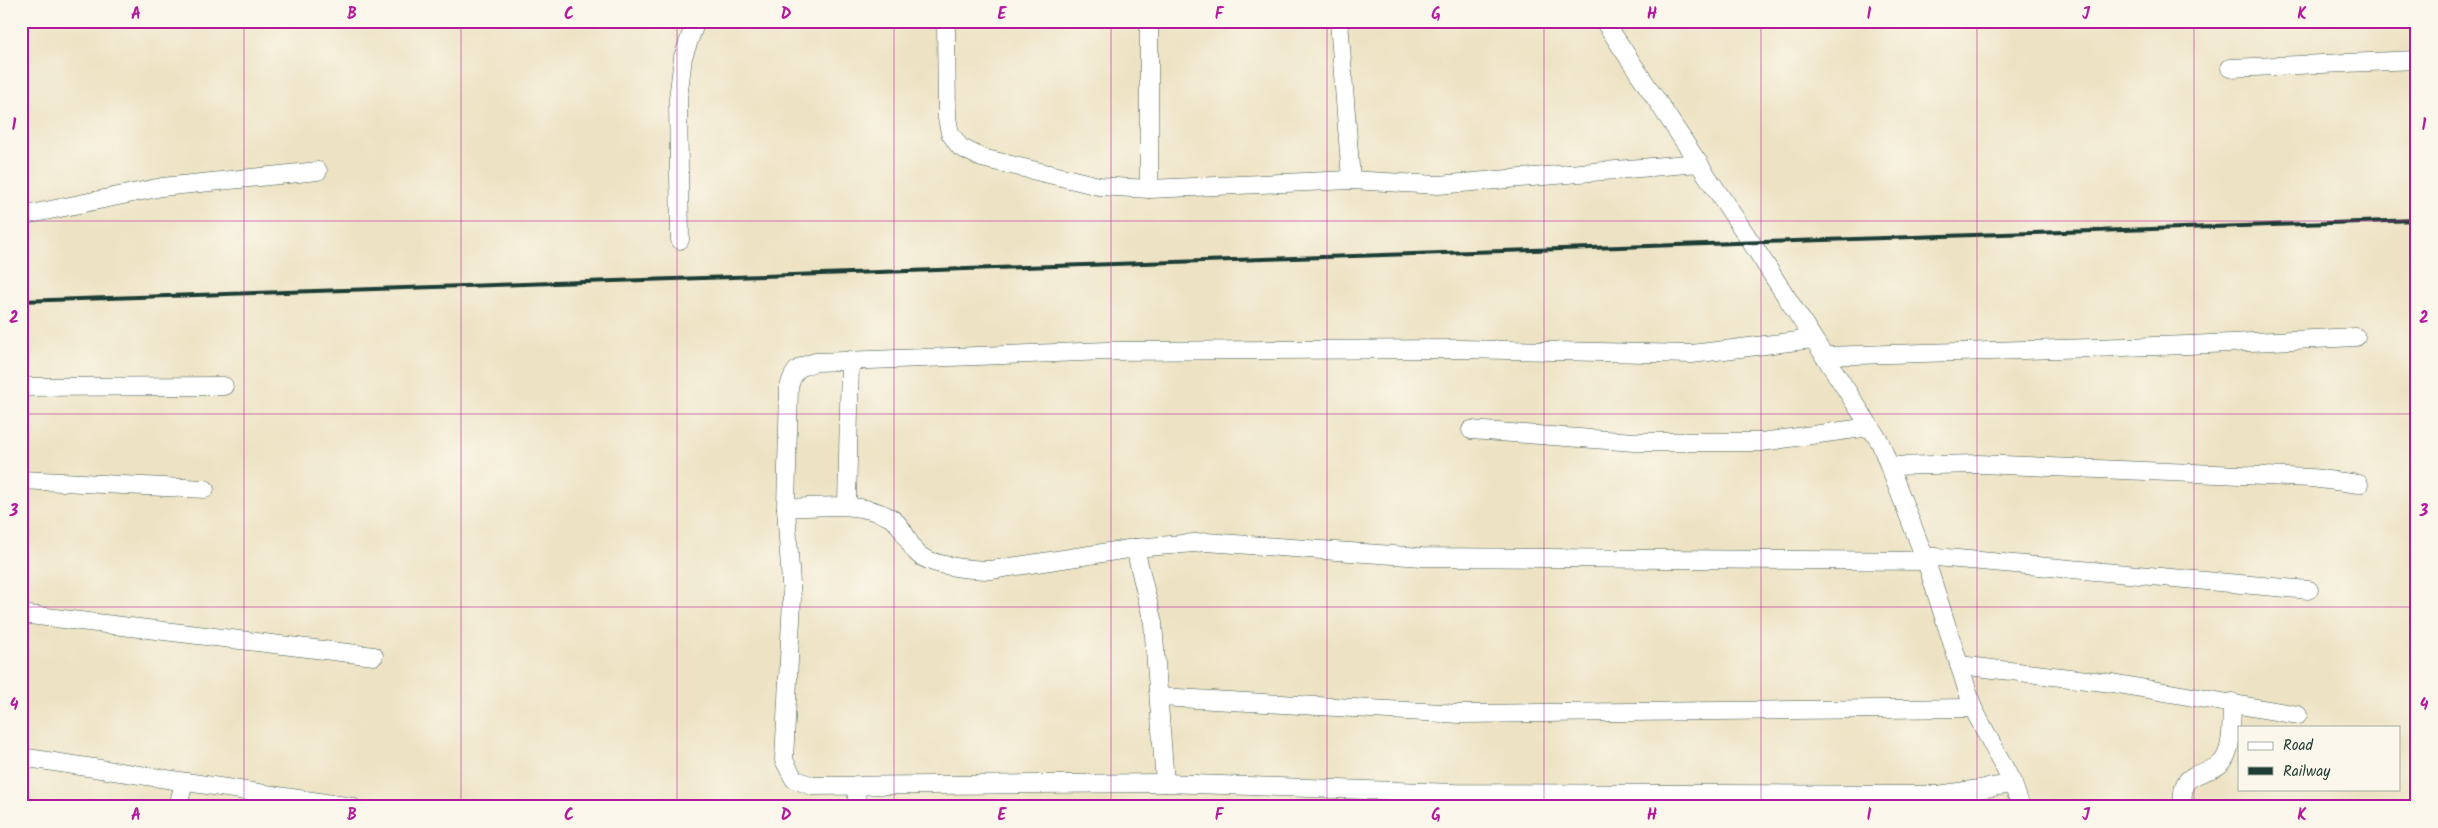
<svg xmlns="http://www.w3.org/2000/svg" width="2438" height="828" font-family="Kalam,sans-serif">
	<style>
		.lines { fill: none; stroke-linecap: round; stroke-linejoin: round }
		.minor-casing { stroke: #3e564a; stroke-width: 19 }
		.minor { stroke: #fff; stroke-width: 18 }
		.rail { stroke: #1f3d34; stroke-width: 4 }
		.grid { fill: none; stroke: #b5179e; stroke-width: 1; stroke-opacity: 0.55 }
		.neatline { fill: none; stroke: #b5179e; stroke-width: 2 }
		.grid-label { font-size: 16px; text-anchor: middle; font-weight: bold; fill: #b5179e }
	</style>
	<rect width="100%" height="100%" fill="#fbf7ec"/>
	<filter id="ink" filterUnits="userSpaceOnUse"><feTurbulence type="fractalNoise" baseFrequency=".02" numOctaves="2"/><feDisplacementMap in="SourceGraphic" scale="10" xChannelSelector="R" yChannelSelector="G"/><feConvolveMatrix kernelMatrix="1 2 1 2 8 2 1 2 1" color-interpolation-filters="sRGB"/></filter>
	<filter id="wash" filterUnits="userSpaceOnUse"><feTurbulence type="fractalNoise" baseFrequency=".0096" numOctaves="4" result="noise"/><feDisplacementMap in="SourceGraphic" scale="20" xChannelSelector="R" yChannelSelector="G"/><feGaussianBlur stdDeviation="1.12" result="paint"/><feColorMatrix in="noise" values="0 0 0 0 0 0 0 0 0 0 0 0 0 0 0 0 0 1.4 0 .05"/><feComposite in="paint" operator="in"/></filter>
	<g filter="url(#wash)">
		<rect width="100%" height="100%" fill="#ede3c4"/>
	</g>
	<g filter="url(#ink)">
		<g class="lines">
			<defs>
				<g id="minor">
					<path d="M 946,21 L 947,118 L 950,133 L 960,147 L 982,158 L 1099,186 L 1149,189 L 1351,180 L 1438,185 L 1699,163"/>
					<path d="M 1149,21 L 1149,189"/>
					<path d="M 1339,21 L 1351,180"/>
					<path d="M 1604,21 L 1751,242 L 1880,442 L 1926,561 L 1973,708 L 2013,784 L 2021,807"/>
					<path d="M 2230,68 L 2417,60"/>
					<path d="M 21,216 L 162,187 L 318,171"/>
					<path d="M 680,240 L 678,99 L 683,57 L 696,21"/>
					<path d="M 1824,356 L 2188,345 L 2356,337"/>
					<path d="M 21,387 L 224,386"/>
					<path d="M 1471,430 L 1634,442 L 1761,442 L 1870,427"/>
					<path d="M 1889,466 L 1979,464 L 2312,478 L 2359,484"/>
					<path d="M 21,480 L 205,489"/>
					<path d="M 847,506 L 850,360"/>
					<path d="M 786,508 L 789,387 C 794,369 798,367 816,362 L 1107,351 L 1460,349 L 1692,354 L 1813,339"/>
					<path d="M 1135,548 L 1153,623 L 1165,783"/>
					<path d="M 1924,556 L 2309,590"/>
					<path d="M 1926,561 L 1422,557 L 1206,542 L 1135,548 L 991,570 C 973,570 929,566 917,553 C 906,541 904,525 889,517 C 858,501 820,507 786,508 L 792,599 L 784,760 L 794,779 L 812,786 L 1165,783 L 1455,793 L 1938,795 L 2013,784"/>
					<path d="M 21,614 L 374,656"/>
					<path d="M 1959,665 L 2112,683 L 2298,715"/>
					<path d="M 1160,697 L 1460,714 L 1973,708"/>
					<path d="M 21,757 L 352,807"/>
					<path d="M 856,785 L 857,807"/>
					<path d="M 178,807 L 184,782"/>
					<path d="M 2182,807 C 2183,800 2182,790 2185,784 C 2193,769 2219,774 2226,756 C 2233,741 2231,719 2232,702"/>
				</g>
			</defs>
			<use href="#minor" class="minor-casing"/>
			<use href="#minor" class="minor"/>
			<path class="rail" d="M 21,301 L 2417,220"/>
		</g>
	</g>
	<path class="grid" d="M 244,21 L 244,807M 461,21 L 461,807M 677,21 L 677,807M 894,21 L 894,807M 1111,21 L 1111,807M 1327,21 L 1327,807M 1544,21 L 1544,807M 1761,21 L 1761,807M 1977,21 L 1977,807M 2194,21 L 2194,807M 21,221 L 2417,221M 21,414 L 2417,414M 21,607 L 2417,607"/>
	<rect width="2438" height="828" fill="none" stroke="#fbf7ec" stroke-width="55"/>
	<rect x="2238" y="726" width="162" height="65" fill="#fbf7ec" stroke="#a3ada2"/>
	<rect x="2248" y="742" width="25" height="8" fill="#ffffff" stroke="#a3ada2"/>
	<text x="2283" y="750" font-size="15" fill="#1f3d34">Road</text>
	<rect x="2248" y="767" width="25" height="8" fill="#1f3d34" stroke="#a3ada2"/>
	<text x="2283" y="776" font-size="15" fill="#1f3d34">Railway</text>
	<rect x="28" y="28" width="2382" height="772" class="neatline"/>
	<g class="grid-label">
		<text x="136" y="19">A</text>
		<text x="352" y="19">B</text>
		<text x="569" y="19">C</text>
		<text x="786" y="19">D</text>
		<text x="1002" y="19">E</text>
		<text x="1219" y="19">F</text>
		<text x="1436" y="19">G</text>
		<text x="1652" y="19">H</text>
		<text x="1869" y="19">I</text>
		<text x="2086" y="19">J</text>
		<text x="2302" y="19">K</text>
		<text x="14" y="130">1</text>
		<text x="2424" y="130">1</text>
		<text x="14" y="323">2</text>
		<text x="2424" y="323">2</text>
		<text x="14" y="516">3</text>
		<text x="2424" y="516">3</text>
		<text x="14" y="710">4</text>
		<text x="2424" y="710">4</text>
		<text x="136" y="820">A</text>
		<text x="352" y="820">B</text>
		<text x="569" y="820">C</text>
		<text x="786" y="820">D</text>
		<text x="1002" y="820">E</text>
		<text x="1219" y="820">F</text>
		<text x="1436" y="820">G</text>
		<text x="1652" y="820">H</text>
		<text x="1869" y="820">I</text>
		<text x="2086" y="820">J</text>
		<text x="2302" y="820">K</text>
	</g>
</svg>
